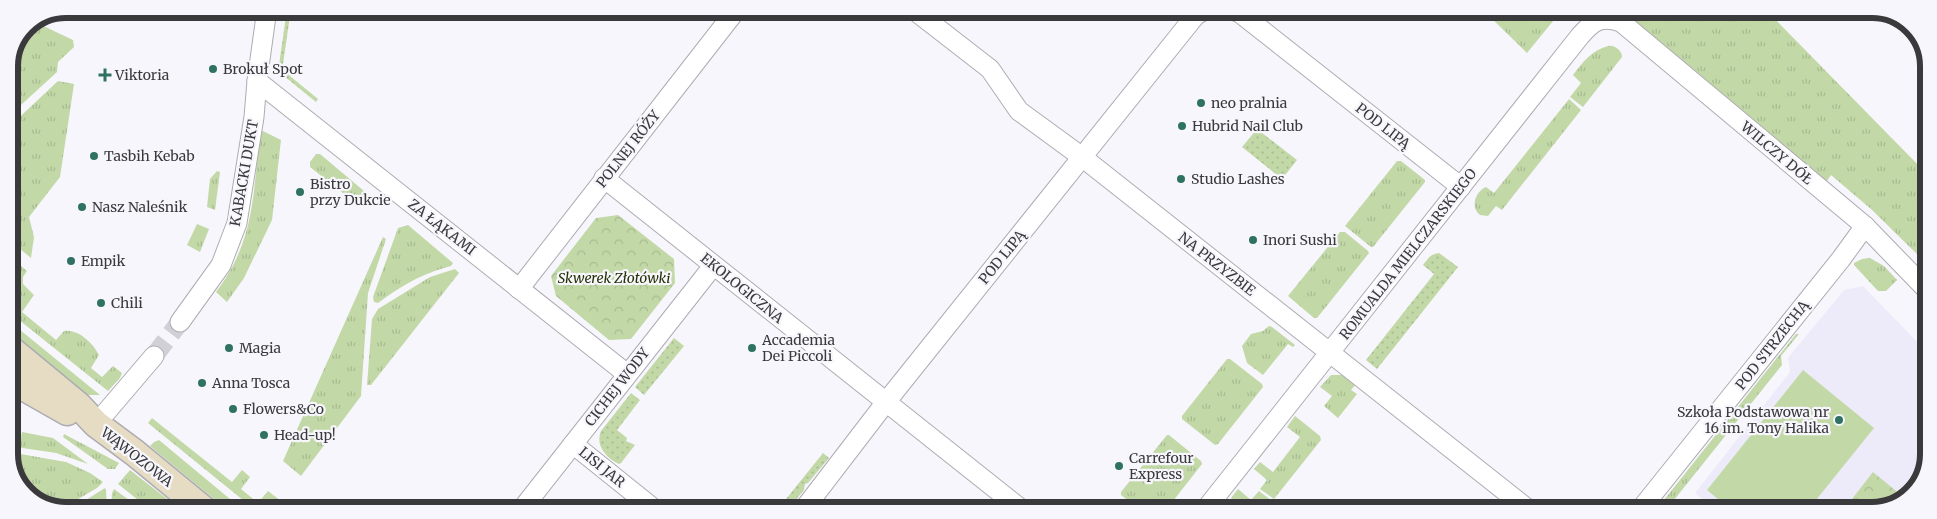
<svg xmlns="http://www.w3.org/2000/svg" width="1937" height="519" font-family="Merriweather,serif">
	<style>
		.built { fill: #edebf9 }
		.grass { fill: url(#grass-tufts) }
		.park { fill: url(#park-crowns) }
		.garden { fill: url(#garden-dots) }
		.pitch { fill: #c2d9a7 }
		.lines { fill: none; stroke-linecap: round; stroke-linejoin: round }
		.street-tunnel { stroke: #d1d0d6; stroke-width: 19; stroke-dasharray: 19 9; stroke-linecap: butt }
		.street-casing { stroke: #adacb2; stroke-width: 21 }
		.secondary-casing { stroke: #adacb2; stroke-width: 29 }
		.street { stroke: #fff; stroke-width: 19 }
		.secondary { stroke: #e6dbc3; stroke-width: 26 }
		.poi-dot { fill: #2f7162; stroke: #f7f6fc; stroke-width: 2 }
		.labels { text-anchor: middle; stroke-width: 4.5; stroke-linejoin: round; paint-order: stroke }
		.poi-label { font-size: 14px; fill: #3a3a3c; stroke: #f7f6fc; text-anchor: start }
		.street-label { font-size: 14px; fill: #3a3a3c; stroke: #f7f6fc }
		.park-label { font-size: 14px; font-style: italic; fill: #213103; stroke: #f7f6fc }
		.rim { fill: none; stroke: #3a3a3c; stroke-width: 6 }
	</style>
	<defs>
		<pattern id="grass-tufts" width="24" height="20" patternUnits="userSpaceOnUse" patternTransform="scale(1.25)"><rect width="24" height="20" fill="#c2d9a7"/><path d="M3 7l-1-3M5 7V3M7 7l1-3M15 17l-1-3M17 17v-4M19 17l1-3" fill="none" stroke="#a7bb91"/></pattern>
		<pattern id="park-crowns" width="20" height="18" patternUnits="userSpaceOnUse" patternTransform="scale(1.25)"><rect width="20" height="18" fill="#c2d9a7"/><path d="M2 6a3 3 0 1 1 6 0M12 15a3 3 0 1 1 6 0" fill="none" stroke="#a7bb91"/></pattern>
		<pattern id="garden-dots" width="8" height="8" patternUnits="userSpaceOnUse" patternTransform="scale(1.25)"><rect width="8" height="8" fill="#c2d9a7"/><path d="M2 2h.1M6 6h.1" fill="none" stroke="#a7bb91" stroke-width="1.8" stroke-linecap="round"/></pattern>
	</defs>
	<rect width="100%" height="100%" fill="#f7f6fc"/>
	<path class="built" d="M 1863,286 L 1927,352 L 1926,468 L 1906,498 L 1871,510 L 1702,510 L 1707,503 L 1695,493 L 1790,372 L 1788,358 L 1844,290 Z"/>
	<g class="grass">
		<path d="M 1483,10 L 1562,10 L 1527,53 Z"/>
		<path d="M 1622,10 L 1767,11 L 1928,175 L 1927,256 L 1923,260 L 1871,209 L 1831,175 L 1827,181 Z"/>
		<path d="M 35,22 L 73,40 L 74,47 L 58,62 L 57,72 L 9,116 L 9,66 L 26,25 Z"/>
		<path d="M 1608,46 C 1614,45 1622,50 1622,57 L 1583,107 L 1570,97 L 1581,83 L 1573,75 C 1582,63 1592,50 1608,46 Z"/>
		<path d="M 58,81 L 74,84 L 60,177 L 29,217 L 34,237 L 31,258 L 9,240 L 9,127 Z"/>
		<path d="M 1569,99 L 1581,110 L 1502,210 L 1496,206 L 1488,216 L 1480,215 C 1470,207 1475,192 1486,187 L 1494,193 Z"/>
		<path d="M 263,131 L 281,140 L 272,220 L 244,278 L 227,302 L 216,292 C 255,241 253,194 260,132 Z"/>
		<path d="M 316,154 L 320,154 L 364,191 L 364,195 L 359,202 L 354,202 L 310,167 L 310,162 Z"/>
		<path d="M 1397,161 L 1401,161 L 1425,180 L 1425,182 L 1373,247 L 1371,247 L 1345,226 Z"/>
		<path d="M 217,171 L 220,172 L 215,210 L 207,207 L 210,179 Z"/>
		<path d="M 197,224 L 209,229 L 200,252 L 187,245 Z"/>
		<path d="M 408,225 L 453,263 L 451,266 C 421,274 403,285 378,303 L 374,302 L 373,297 L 398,228 Z"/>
		<path d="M 1340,232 L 1345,232 L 1368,251 L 1369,253 L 1317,318 L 1314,318 L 1288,296 Z"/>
		<path d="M 383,237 L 386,239 L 368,293 L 361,396 L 301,476 L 283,461 Z"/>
		<path d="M 9,256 L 27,271 L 23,277 L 23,284 L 34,295 L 22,312 L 56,340 L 64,331 C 78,328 94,344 99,355 L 91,368 L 102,377 L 113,366 L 122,373 L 120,378 L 108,391 L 9,312 Z"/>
		<path d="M 1870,258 L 1884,266 L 1897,280 L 1886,291 L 1878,291 L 1854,265 L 1854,263 L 1862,259 Z"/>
		<path d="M 455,269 L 459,273 L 371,385 L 367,385 L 372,319 L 378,309 L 430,277 Z"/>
		<path d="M 9,321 L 100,395 L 89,395 L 78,392 L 9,329 Z"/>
		<path d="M 1269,326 L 1272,327 L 1295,345 L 1293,347 L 1288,344 L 1263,375 L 1247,363 L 1242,346 L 1251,334 L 1263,331 Z"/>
		<path d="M 1796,334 L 1799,334 L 1781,356 L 1782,365 L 1666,510 L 1656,510 Z"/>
		<path d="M 1227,359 L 1230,359 L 1262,384 L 1263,387 L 1218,444 L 1215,445 L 1182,419 L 1182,416 Z"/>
		<path d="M 1331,375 L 1342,375 L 1356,384 L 1351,390 L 1357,394 L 1338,418 L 1324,406 L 1332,396 L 1320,387 Z"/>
		<path d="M 1295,416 L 1320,436 L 1321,440 L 1274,499 L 1260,489 L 1267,480 L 1254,469 L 1260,462 L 1273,472 L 1300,437 L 1287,427 Z"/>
		<path d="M 152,418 L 232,482 L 242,470 L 250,477 L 241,489 L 258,503 L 268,491 L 281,501 L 275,509 L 254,509 L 148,423 Z"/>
		<path d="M 22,432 L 53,438 L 88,464 L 56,453 L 9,446 L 9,440 L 20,442 Z"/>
		<path d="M 64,434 L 119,463 L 115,469 L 108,469 L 63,437 Z"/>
		<path d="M 1167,435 L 1169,435 L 1201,461 L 1202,464 L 1166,510 L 1140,509 L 1121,495 L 1121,492 Z"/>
		<path d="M 159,440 L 242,509 L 226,509 L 150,446 L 154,442 Z"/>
		<path d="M 9,452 L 66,462 L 90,473 L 103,482 L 97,488 L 63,508 C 53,503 20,481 15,471 C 11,466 9,458 9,452 Z"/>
		<path d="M 130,470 L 180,509 L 148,508 L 118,484 Z"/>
		<path d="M 105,488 L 106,490 L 107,508 L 73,508 Z"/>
		<path d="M 114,489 L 140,508 L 111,508 L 112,493 Z"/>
		<path d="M 1238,489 L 1251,500 L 1259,491 L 1272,501 L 1265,510 L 1244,510 L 1231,498 Z"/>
	</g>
	<g class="park">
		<path d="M 1415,10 L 1470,10 L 1457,15 L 1422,12 L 1421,14 Z"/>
		<path d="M 618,215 L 674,259 L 675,283 L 631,339 L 609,340 L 556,296 L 551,276 L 596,218 Z"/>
		<path d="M 1873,472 L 1901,495 C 1886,514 1857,510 1834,510 L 1845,508 Z"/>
	</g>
	<g class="garden">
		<path d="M 287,9 L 291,9 L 283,64 L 290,76 L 318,99 L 316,102 L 284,76 L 279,65 Z"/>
		<path d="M 1257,129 L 1297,160 L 1282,179 L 1242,147 Z"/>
		<path d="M 1439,253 L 1458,267 L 1377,369 L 1366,360 L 1434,274 L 1423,265 C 1428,259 1430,254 1439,253 Z"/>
		<path d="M 674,338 L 684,346 L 644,395 L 635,387 Z"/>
		<path d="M 631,393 L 640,400 L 617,430 L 627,438 L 626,441 L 635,445 L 621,463 L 619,464 C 606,458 595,445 601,431 Z"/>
		<path d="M 823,453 L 829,458 L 808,483 L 805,484 L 804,490 L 788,509 L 778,509 Z"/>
	</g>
	<path class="pitch" d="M 1803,370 L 1874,428 L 1808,510 L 1731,510 L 1707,490 Z"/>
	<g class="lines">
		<path class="street-tunnel" d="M 154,356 L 180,322"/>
		<defs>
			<g id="street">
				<path d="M 914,10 L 990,69 L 1019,111 L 1082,157 L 1529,510"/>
				<path d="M 1233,10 L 1240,13 L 1461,187"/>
				<path d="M 257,81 L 627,374"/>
				<path d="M 604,178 L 1021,509"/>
				<path d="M 519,289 L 737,9"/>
				<path d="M 180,322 L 221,265 L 237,223 L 254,117 L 257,81 L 267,9"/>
				<path d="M 96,424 L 154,356"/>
				<path d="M 573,444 L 654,509"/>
				<path d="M 522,509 L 713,266"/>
				<path d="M 804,509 L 886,402 L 1191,21 L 1196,15 L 1205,10"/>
				<path d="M 1205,510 L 1580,36 C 1593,21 1601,15 1621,22 L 1865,226 L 1927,290"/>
				<path d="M 1640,510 L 1841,259 L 1865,226"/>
			</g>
			<g id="secondary">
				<path d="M 9,348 L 78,405 L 96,424 L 135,453 L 203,509"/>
				<path d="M 9,379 L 67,412"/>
			</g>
		</defs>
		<use href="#street" class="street-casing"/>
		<use href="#secondary" class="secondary-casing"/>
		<use href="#street" class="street"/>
		<use href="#secondary" class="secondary"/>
	</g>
	<g class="poi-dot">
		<circle cx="213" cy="69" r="5"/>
		<path d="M102.5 67.5h5v5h5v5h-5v5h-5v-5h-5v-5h5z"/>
		<circle cx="1201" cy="103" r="5"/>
		<circle cx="1182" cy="126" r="5"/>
		<circle cx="94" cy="156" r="5"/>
		<circle cx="1181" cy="179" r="5"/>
		<circle cx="300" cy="192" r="5"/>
		<circle cx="82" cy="207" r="5"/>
		<circle cx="1253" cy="240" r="5"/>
		<circle cx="71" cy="261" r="5"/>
		<circle cx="101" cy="303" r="5"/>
		<circle cx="229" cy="348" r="5"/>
		<circle cx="752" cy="348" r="5"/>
		<circle cx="202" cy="383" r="5"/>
		<circle cx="233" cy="409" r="5"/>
		<circle cx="1839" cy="420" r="5"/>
		<circle cx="264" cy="435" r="5"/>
		<circle cx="1119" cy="466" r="5"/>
	</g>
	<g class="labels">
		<g class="poi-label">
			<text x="223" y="74">Brokuł Spot</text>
			<text x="115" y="80">Viktoria</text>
			<text x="1211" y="108">neo pralnia</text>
			<text x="1192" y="131">Hubrid Nail Club</text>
			<text x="104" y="161">Tasbih Kebab</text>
			<text x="1191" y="184">Studio Lashes</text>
			<text x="310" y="189">Bistro<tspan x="310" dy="16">przy Dukcie</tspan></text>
			<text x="92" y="212">Nasz Naleśnik</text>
			<text x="1263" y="245">Inori Sushi</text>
			<text x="81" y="266">Empik</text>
			<text x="111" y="308">Chili</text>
			<text x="762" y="345">Accademia<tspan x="762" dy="16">Dei Piccoli</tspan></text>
			<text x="239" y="353">Magia</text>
			<text x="212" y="388">Anna Tosca</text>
			<text x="243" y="414">Flowers&amp;Co</text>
			<text x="1829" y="417" text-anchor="end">Szkoła Podstawowa nr<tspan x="1829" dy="16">16 im. Tony Halika</tspan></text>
			<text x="274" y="440">Head-up!</text>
			<text x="1129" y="463">Carrefour<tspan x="1129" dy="16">Express</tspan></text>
		</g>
		<g class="street-label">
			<text transform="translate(1383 126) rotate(38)" y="5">POD LIPĄ</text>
			<text transform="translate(628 149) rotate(-52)" y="5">POLNEJ RÓŻY</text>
			<text transform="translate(1777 153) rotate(40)" y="5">WILCZY DÓŁ</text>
			<text transform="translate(244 173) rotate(-80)" y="5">KABACKI DUKT</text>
			<text transform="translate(442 227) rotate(38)" y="5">ZA ŁĄKAMI</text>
			<text transform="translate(1408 254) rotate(-52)" y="5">ROMUALDA MIELCZARSKIEGO</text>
			<text transform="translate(1002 257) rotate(-51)" y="5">POD LIPĄ</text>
			<text transform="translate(1217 264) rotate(38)" y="5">NA PRZYZBIE</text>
			<text transform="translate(742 288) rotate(39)" y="5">EKOLOGICZNA</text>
			<text transform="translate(1772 345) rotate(-52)" y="5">POD STRZECHĄ</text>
			<text transform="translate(617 387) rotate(-52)" y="5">CICHEJ WODY</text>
			<text transform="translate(137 457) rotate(38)" y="5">WĄWOZOWA</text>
			<text transform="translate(602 467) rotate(39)" y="5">LISI JAR</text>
		</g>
		<g class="park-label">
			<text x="614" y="283">Skwerek Złotówki</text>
		</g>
	</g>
	<path d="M0 0H1937V519H0ZM66 18H1872A48 48 0 0 1 1920 66V454A48 48 0 0 1 1872 502H66A48 48 0 0 1 18 454V66A48 48 0 0 1 66 18Z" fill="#f7f6fc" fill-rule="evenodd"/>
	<path class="rim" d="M66 18H1872A48 48 0 0 1 1920 66V454A48 48 0 0 1 1872 502H66A48 48 0 0 1 18 454V66A48 48 0 0 1 66 18Z"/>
</svg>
